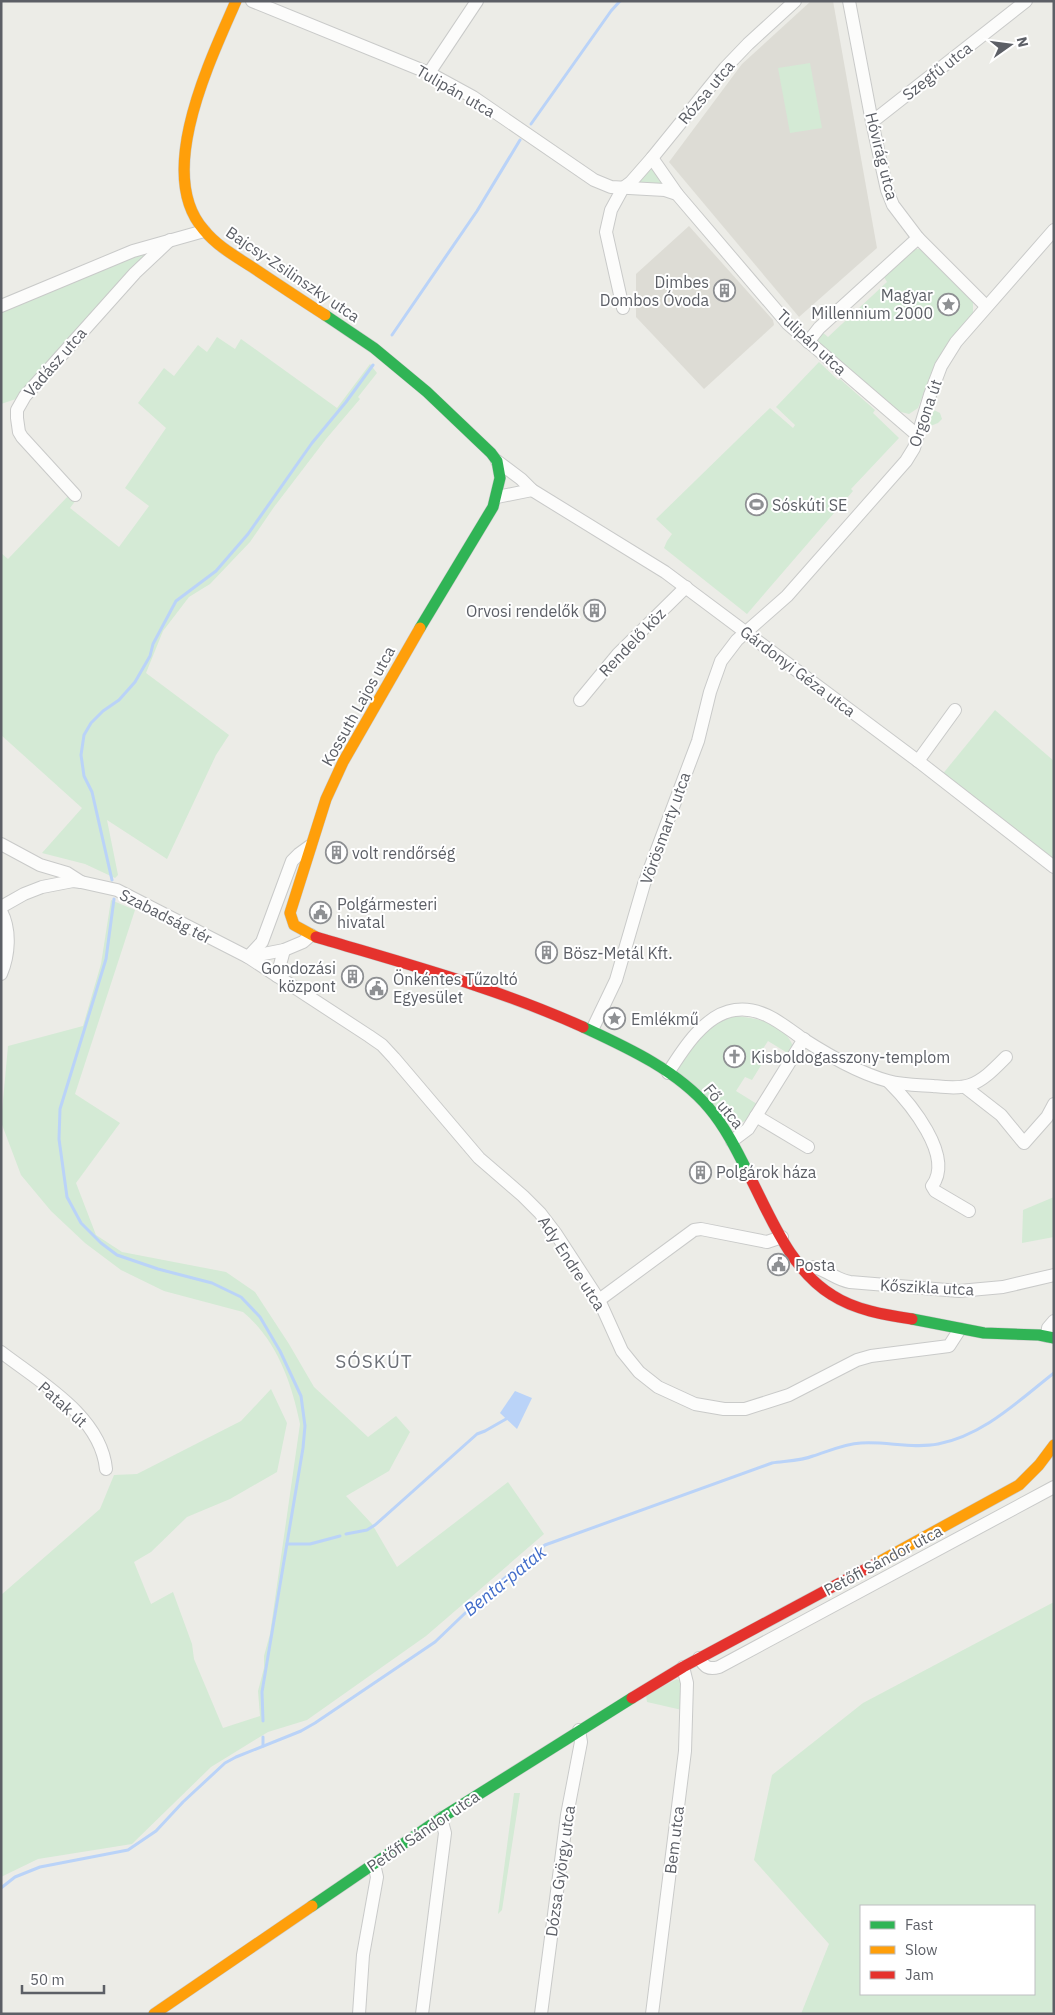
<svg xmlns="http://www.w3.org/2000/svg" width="1055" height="2015" font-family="'IBM Plex Sans',sans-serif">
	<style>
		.education { fill: #dddcd5 }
		.green { fill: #d4ead5; fill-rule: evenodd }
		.water { fill: #bad3f8 }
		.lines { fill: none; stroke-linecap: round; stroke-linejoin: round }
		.stream { stroke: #bad3f8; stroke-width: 3 }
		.street-casing { stroke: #c9cac9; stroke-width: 14 }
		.fast-casing { stroke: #c8c8c8; stroke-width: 12 }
		.slow-casing { stroke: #c8c8c8; stroke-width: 12 }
		.jam-casing { stroke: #c8c8c8; stroke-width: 12 }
		.street { stroke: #fcfcfb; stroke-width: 12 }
		.fast { stroke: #30b455; stroke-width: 11 }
		.slow { stroke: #ff9f0a; stroke-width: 11 }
		.jam { stroke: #e5322d; stroke-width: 11 }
		.labels { text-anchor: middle; stroke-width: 4; stroke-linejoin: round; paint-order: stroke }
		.street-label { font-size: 16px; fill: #5c5f66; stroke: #fff }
		.poi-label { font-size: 16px; fill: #5c5f66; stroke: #fff; text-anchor: start }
		.water-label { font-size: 18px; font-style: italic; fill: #416cc9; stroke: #fff }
		.quarter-label { font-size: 19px; letter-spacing: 1px; fill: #6d7178; stroke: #fff }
	</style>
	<rect width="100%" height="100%" fill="#ecece7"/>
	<g class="education">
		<path d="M 811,1 L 833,1 L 877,248 L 799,317 L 669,162 L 742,64 Z"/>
		<path d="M 689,226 L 773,320 L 774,325 L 704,389 L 636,317 L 636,274 Z"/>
	</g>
	<g class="green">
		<path d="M 810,63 L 822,128 L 790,133 L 778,68 Z"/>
		<path d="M 651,167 L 665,184 L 639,182 Z"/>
		<path d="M 916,249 L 920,249 L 973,299 L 973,314 L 932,371 L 918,408 L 909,414 L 897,411 L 819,343 L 817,338 L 822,332 L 828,337 L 887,282 L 884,277 L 912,251 Z"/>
		<path d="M 149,252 L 19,398 L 1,404 L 1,310 L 135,254 Z"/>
		<path d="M 217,337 L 235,349 L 241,339 L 337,408 L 370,364 L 377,373 L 358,397 L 360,399 L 326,439 L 274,507 L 250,542 L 210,584 L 189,597 L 163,631 L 146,673 L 229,735 L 216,755 L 167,859 L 107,820 L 118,875 L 115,878 L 85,864 L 42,853 L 82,808 L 1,735 L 1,553 L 8,559 L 69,495 L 76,500 L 70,508 L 119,547 L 149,506 L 125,488 L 166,428 L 138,403 L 164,368 L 174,376 L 198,345 L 207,352 Z"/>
		<path d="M 819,362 L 838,380 L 840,379 L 875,410 L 873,413 L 899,438 L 851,489 L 853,491 L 747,614 L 664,548 L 667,541 L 672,534 L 656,519 L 770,408 L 793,428 L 795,425 L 776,407 Z"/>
		<path d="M 931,410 L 934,410 L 940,413 L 942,419 L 938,423 L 925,428 Z"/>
		<path d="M 995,710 L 1054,761 L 1054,861 L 941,776 Z"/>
		<path d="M 111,900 L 135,910 L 75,1094 L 120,1123 L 76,1183 L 96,1235 L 122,1252 L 226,1272 L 255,1292 L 289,1344 L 314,1387 L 368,1437 L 396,1416 L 410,1432 L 389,1471 L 346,1496 L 372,1524 L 397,1567 L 508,1482 L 544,1534 L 426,1636 L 307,1720 L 268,1732 L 211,1767 L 132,1844 L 38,1859 L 1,1877 L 1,1595 L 100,1509 L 114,1475 L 137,1474 L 241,1421 L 271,1389 L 287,1423 L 277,1472 L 230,1499 L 187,1517 L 151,1552 L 134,1562 L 151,1604 L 173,1592 L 192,1644 L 194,1659 L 223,1728 L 260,1716 L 258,1691 L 264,1668 L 264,1656 L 270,1634 L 300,1424 C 292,1383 276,1339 243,1312 L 164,1291 L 121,1270 L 85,1243 L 51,1211 L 21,1175 L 1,1122 L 8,1046 L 83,1026 L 101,964 Z"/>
		<path d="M 734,1016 C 757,1018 783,1022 793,1046 L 789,1054 L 768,1041 L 759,1055 L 765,1059 L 752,1080 L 745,1077 L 736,1091 L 757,1104 L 747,1120 L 732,1127 L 677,1073 C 681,1058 709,1027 723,1019 C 726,1018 730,1017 734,1016 Z"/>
		<path d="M 1054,1197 L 1054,1237 L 1022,1243 L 1023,1210 Z"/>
		<path d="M 1054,1602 L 1054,2014 L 801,2014 L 829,1944 L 754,1860 L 772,1775 L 863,1703 ZM 861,1906 L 1034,1906 L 1034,1994 L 861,1994 Z"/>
		<path d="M 677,1679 L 683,1682 L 682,1710 L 647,1702 L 646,1695 Z"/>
		<path d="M 514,1793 L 520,1793 L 502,1910 L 498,1914 Z"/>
	</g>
	<path class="water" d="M 515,1391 L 532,1398 L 517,1429 L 500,1413 Z"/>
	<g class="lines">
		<g class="stream">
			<path d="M 531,124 L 611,11 L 620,1"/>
			<path d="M 392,335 L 477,211 L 520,140"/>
			<path d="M 112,880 L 92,792 L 84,776 L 81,755 L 84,735 L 91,723 L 103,711 L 119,700 L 135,682 L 150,656 L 153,644 L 176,601 L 216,571 L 248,534 L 312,443 L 346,402 L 373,365"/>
			<path d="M 114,899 L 106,959 L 60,1109 L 59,1139 L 67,1197 L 81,1223 L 101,1243 L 117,1255 L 158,1269 L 212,1283 L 241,1297 L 260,1317 L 280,1351 L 301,1396 L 305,1426 L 303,1448 L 262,1692 L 263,1721"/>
			<path d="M 346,1534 L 367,1530 L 375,1525 L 477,1434 L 485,1431 L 506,1419"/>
			<path d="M 287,1544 L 310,1544 L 340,1536"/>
			<path d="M 263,1737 L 263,1746"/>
			<path d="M 1,1888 L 15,1877 L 40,1867 L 128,1850 L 156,1831 L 183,1802 L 225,1763 L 236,1757 L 301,1731 L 315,1723 L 435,1642 L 484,1595 L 545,1545 L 772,1463 C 785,1461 801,1461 813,1456 C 829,1451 844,1444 861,1443 C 886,1441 912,1449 938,1444 C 984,1435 1018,1401 1054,1373"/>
		</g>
		<defs>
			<g id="street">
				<path d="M 252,1 L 429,73 L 473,97 L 594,180 L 611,187 L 665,190 L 677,194 L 788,324 L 917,435"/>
				<path d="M 849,1 L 872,122 L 887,190 L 893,205 L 918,238 L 986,306"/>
				<path d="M 429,73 L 477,1"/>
				<path d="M 872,122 L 1026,1"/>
				<path d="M 652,158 L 677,194"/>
				<path d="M 1,306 L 133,251 L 204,231"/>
				<path d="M 623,308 L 606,232 L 611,210 L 623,188 L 631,182 L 652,158 L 725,68 L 748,44 L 795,1"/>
				<path d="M 808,342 L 819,328 L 918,238"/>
				<path d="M 497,461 L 521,479 L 532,490 L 665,572 L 918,761 L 1054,867"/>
				<path d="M 75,495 L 22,437 L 19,432 L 17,418 L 17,410 L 25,396 L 135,273 L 170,240"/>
				<path d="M 497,497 L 532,490"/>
				<path d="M 580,700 L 618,654 L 686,587"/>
				<path d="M 918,761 L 955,710"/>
				<path d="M 1,844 L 40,865 L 67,873 L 81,882"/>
				<path d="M 310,846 L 299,854 L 292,861 L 262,942 L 248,957 L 369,1036 L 382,1045 L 394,1058 L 479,1158 L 523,1196 L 540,1213 L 556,1234 L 599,1300 L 622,1351 L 639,1372 L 658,1387 L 695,1404 L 724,1409 L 745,1409 L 789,1395 L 857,1360 L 871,1356 L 949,1346 L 960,1329"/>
				<path d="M 1,907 L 24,894 L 42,887 L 73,881 L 81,882 L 117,890 L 248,957 L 284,950 L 303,942 L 311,935"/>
				<path d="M 1,911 C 11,930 9,955 1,974"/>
				<path d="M 277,976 L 284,950"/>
				<path d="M 592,1030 L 616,980 L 644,884 L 698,741 L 710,692 L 721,661 L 737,640 L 787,596 L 906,461 L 914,448 L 930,395 L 941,366 L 956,342 L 1054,230"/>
				<path d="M 668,1073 C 683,1049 705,1014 735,1010 C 762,1006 783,1025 803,1039 C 828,1055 858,1073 888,1081 C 902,1085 918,1085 933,1086 C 944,1087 959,1089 970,1085 C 984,1080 995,1068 1006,1057"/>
				<path d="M 889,1082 C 909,1102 955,1156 932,1186 L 935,1191 L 969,1211"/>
				<path d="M 965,1087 L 1001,1115 L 1024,1143 L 1047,1117 L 1054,1104"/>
				<path d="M 756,1116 L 808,1147"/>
				<path d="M 732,1141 L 748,1129 L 804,1039"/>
				<path d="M 803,1268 C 821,1263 832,1279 850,1282 L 959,1291 L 1003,1287 L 1054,1275"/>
				<path d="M 599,1300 L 694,1230 L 701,1229 L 767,1242 L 782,1237"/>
				<path d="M 1047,1336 L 1048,1328 L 1054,1321"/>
				<path d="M 1,1352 C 40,1382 101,1416 106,1469"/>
				<path d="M 699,1658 C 705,1667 708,1670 719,1667 L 1054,1487"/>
				<path d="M 359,2014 L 363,1955 L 377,1877 L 374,1864"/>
				<path d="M 422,2014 L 445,1833 L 441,1818"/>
				<path d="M 541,2014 L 567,1815 L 581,1742 L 579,1730"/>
				<path d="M 652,2014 L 685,1751 L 687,1683 L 683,1667"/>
			</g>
			<g id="fast">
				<path d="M 325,315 L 374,348 L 427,392 L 491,453 L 497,461 L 500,478 L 493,507 L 420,628"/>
				<path d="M 583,1027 C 626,1047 677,1070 709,1108 C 726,1128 738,1153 750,1177"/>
				<path d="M 912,1319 L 984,1333 L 1039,1335 L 1054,1338"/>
				<path d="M 312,1906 L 441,1818 L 632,1698"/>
			</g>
			<g id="slow">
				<path d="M 236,1 C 211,59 154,174 204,230 C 217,246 235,256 252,267 C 276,283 300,299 325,315"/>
				<path d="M 316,937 L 294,925 L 290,913 L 326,799 L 343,762 L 420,628"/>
				<path d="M 875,1564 L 1019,1485 L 1039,1465 L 1054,1445"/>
				<path d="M 154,2014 L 312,1906"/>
			</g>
			<g id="jam">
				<path d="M 316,937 C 406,964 497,988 583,1027"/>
				<path d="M 750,1177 C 771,1218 791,1270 832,1295 C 855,1310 885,1315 912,1319"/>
				<path d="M 632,1698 L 683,1667 L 875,1564"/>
			</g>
		</defs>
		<use href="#street" class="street-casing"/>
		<use href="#fast" class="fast-casing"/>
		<use href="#slow" class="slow-casing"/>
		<use href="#jam" class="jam-casing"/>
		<use href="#street" class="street"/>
		<use href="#fast" class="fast"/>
		<use href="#slow" class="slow"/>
		<use href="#jam" class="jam"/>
	</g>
	<defs>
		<symbol id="building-ring" viewBox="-11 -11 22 22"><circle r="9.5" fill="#fff" stroke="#8e9093" stroke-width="1.5"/><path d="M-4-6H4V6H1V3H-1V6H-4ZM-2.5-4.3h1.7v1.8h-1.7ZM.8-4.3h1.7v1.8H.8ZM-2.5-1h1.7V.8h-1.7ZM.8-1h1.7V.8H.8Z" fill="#8e9093"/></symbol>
		<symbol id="sight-ring" viewBox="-11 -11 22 22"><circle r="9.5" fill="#fff" stroke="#8e9093" stroke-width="1.5"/><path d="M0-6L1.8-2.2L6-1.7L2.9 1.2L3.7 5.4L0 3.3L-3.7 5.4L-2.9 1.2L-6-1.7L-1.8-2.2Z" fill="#8e9093"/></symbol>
		<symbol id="stadium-ring" viewBox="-11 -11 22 22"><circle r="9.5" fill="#fff" stroke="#8e9093" stroke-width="1.5"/><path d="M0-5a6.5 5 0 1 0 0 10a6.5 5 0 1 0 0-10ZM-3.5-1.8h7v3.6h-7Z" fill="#8e9093"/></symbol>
		<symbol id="civic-ring" viewBox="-11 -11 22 22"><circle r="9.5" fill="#fff" stroke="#8e9093" stroke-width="1.5"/><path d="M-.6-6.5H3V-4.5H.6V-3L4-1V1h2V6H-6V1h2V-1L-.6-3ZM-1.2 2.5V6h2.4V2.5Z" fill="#8e9093"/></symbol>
		<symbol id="church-ring" viewBox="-11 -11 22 22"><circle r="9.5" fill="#fff" stroke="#8e9093" stroke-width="1.5"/><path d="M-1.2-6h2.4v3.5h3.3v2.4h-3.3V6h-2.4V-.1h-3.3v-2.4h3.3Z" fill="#8e9093"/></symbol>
	</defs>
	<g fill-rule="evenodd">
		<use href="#building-ring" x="712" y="278" width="25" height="25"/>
		<use href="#sight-ring" x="936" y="292" width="25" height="25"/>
		<use href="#stadium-ring" x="744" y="492" width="25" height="25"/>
		<use href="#building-ring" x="582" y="598" width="25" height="25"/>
		<use href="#building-ring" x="324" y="840" width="25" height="25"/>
		<use href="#civic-ring" x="308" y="900" width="25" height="25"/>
		<use href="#building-ring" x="534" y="940" width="25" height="25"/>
		<use href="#building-ring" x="340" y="964" width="25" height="25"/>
		<use href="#civic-ring" x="364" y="976" width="25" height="25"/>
		<use href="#sight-ring" x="602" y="1006" width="25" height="25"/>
		<use href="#church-ring" x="722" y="1044" width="25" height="25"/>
		<use href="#building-ring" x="688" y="1160" width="25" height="25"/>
		<use href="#civic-ring" x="766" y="1252" width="25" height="25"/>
	</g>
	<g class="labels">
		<g class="street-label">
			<text transform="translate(937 71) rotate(-38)" y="6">Szegfű utca</text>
			<text transform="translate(456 91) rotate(30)" y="6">Tulipán utca</text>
			<text transform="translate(706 92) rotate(-50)" y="6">Rózsa utca</text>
			<text transform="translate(882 156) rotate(76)" y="6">Hóvirág utca</text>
			<text transform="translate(293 274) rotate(34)" y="6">Bajcsy-Zsilinszky utca</text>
			<text transform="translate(812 342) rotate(43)" y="6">Tulipán utca</text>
			<text transform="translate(55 362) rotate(-49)" y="6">Vadász utca</text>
			<text transform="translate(925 413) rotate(-71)" y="6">Orgona út</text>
			<text transform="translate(632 642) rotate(-46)" y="6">Rendelő köz</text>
			<text transform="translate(798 671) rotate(37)" y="6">Gárdonyi Géza utca</text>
			<text transform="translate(358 706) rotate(-61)" y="6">Kossuth Lajos utca</text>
			<text transform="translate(665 828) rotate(-70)" y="6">Vörösmarty utca</text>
			<text transform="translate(166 916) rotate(27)" y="6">Szabadság tér</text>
			<text transform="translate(724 1106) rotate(51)" y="6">Fő utca</text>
			<text transform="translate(572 1263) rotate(57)" y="6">Ady Endre utca</text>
			<text transform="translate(927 1287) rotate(3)" y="6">Kőszikla utca</text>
			<text transform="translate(63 1404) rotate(42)" y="6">Patak út</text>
			<text transform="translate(883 1560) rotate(-28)" y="6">Petőfi Sándor utca</text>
			<text transform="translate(423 1831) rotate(-34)" y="6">Petőfi Sándor utca</text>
			<text transform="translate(674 1840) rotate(-83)" y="6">Bem utca</text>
			<text transform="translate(560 1871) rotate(-82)" y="6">Dózsa György utca</text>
		</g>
		<g class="poi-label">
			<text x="709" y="288" text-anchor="end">Dimbes<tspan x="709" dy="18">Dombos Óvoda</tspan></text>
			<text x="933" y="301" text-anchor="end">Magyar<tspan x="933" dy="18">Millennium 2000</tspan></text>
			<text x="772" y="511">Sóskúti SE</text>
			<text x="579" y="617" text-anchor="end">Orvosi rendelők</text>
			<text x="352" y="859">volt rendőrség</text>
			<text x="337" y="910">Polgármesteri<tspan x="337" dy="18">hivatal</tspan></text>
			<text x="563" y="959">Bösz-Metál Kft.</text>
			<text x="336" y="974" text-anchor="end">Gondozási<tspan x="336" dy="18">központ</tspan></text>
			<text x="393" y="985">Önkéntes Tűzoltó<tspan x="393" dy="18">Egyesület</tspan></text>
			<text x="631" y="1025">Emlékmű</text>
			<text x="751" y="1063">Kisboldogasszony-templom</text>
			<text x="716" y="1178">Polgárok háza</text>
			<text x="795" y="1271">Posta</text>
		</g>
		<g class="water-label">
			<text transform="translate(505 1581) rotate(-39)" y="6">Benta-patak</text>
		</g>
		<g class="quarter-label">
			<text x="374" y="1368">SÓSKÚT</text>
		</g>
	</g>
	<rect width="1055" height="2015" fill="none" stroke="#5c5f66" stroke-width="5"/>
	<rect x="860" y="1905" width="175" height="90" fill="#ffffff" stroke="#bebfc2"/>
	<rect x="870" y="1921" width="25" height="8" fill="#30b455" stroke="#bebfc2"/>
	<text x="905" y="1930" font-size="15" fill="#5c5f66">Fast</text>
	<rect x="870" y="1946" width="25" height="8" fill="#ff9f0a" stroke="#bebfc2"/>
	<text x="905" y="1955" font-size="15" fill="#5c5f66">Slow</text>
	<rect x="870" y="1971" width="25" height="8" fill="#e5322d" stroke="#bebfc2"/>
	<text x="905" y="1980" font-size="15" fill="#5c5f66">Jam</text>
	<g transform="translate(1010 45) rotate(76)" stroke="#ffffff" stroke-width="4" paint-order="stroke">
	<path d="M0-4L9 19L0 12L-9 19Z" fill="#5c5f66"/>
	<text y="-8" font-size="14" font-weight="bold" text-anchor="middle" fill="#5c5f66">N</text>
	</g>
	<path d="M22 1985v8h82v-8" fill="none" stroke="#5c5f66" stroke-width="2.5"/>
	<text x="30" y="1985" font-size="15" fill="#5c5f66" stroke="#ffffff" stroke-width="4" paint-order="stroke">50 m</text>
</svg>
